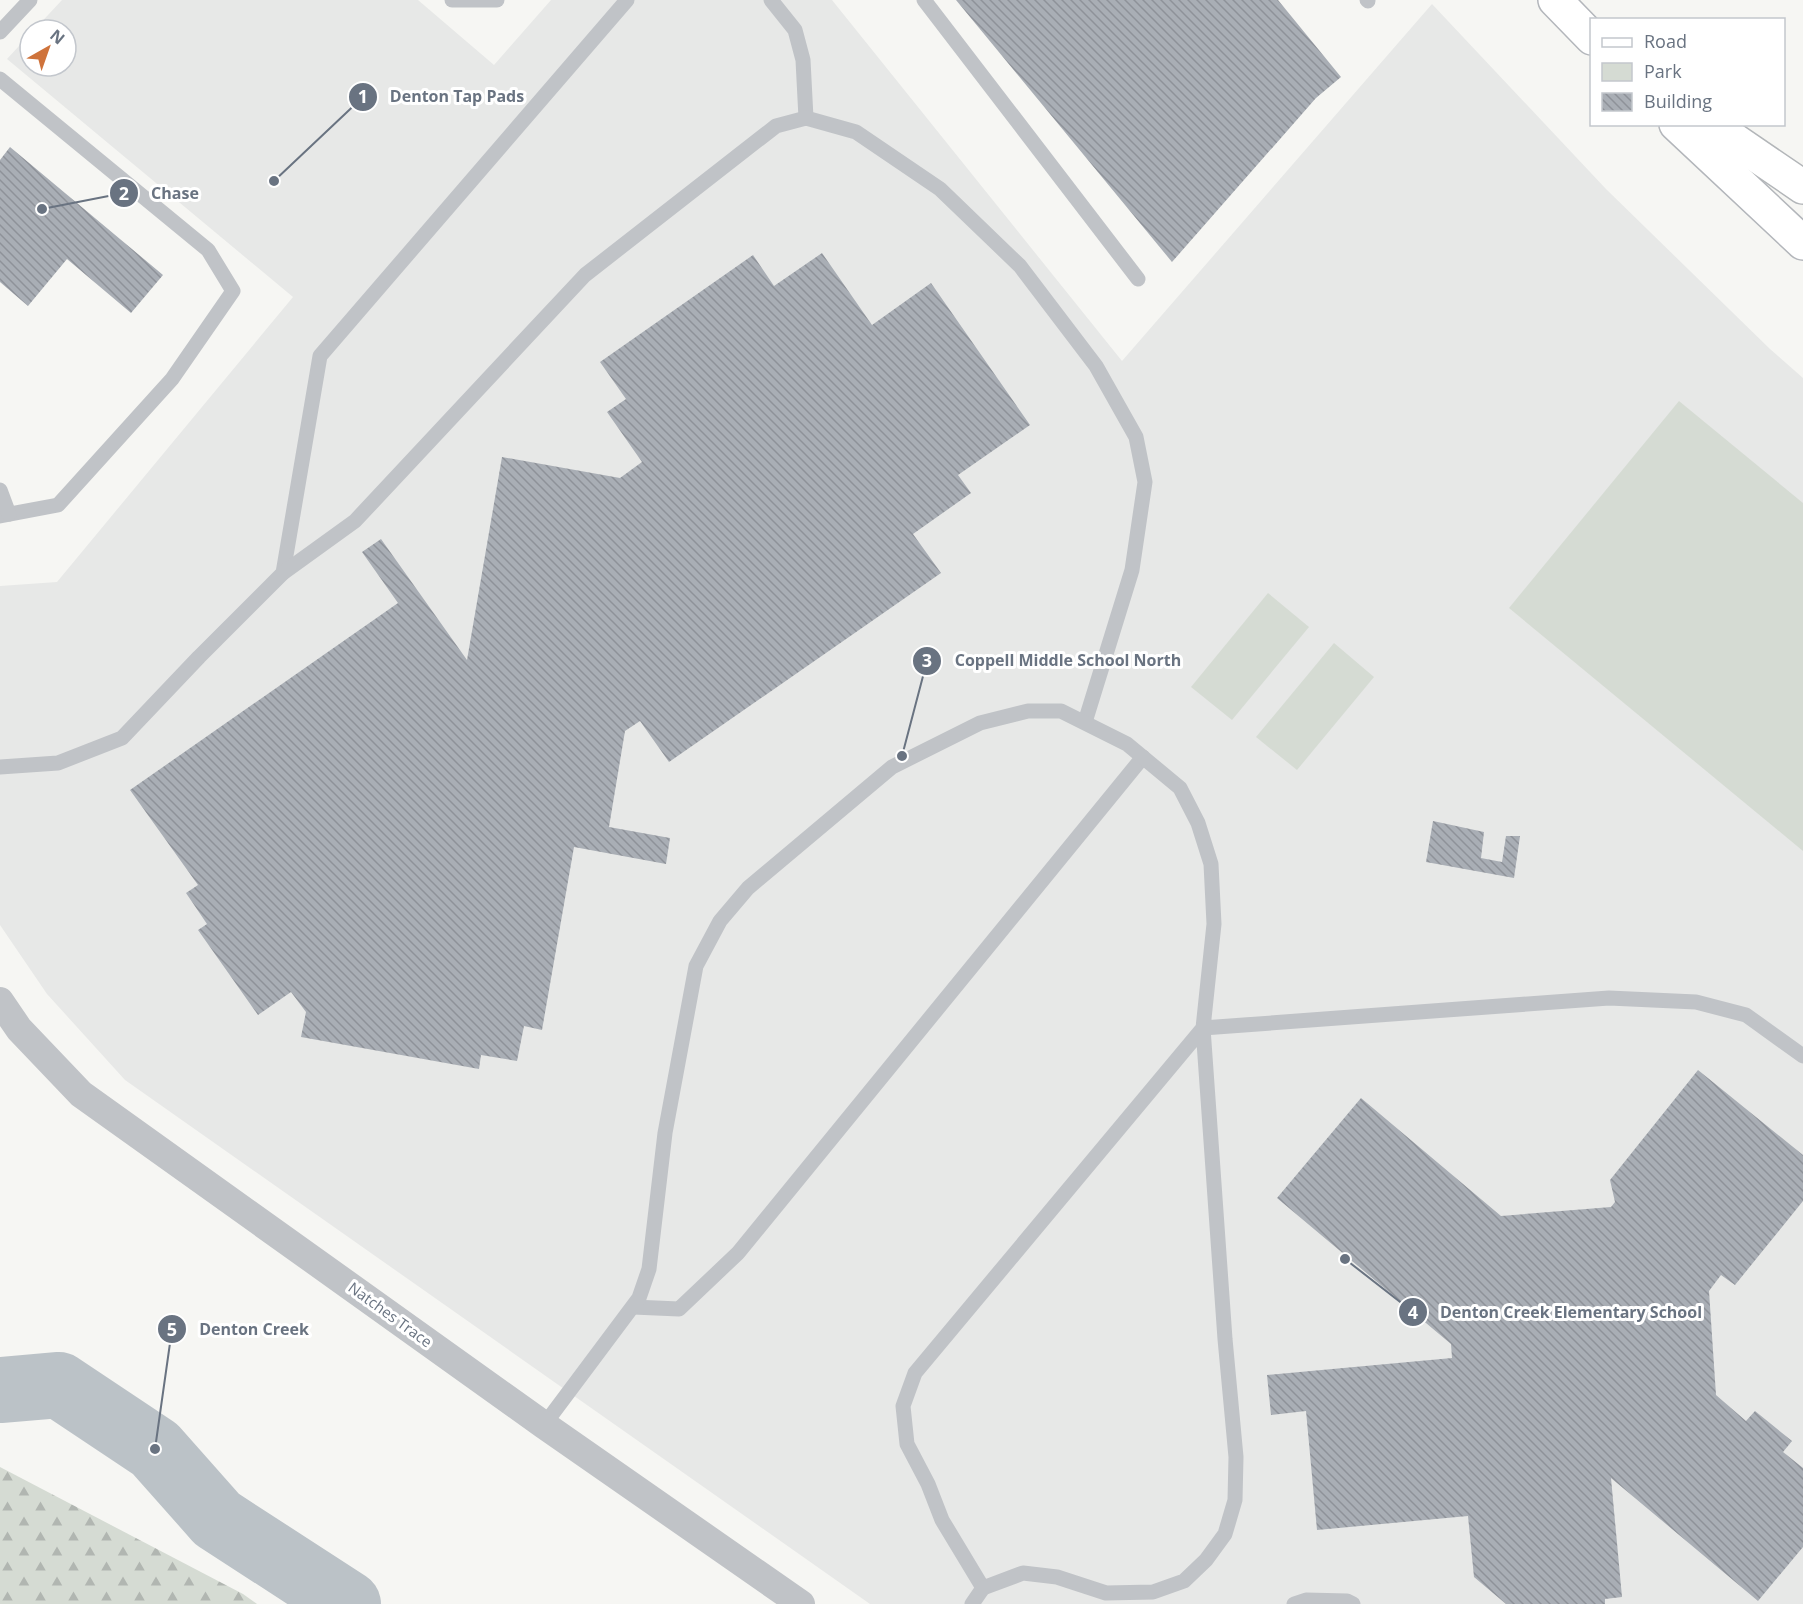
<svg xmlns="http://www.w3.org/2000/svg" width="1803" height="1604" font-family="'Open Sans',sans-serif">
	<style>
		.built { fill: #e7e8e7 }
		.green { fill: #d5dbd3 }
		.forest { fill: url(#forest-firs) }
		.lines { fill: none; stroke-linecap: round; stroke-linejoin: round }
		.river { stroke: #bbc2c7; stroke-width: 66 }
		.building { fill: url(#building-back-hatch) }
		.secondary-casing { stroke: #b3b6bb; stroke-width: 36 }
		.motorway-casing { stroke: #b3b6b9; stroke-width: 36 }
		.service { stroke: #c0c3c7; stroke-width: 15 }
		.minor { stroke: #c0c3c7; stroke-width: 28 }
		.secondary { stroke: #fff; stroke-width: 33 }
		.motorway { stroke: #fff; stroke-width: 33 }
		.labels { text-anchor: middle; stroke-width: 6; stroke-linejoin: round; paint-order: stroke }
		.street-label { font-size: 15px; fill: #697381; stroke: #fff }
		.leader { fill: none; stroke: #697381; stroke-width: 2 }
		.callout-dot { fill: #697381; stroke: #fff; stroke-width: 2 }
		.mark-label { font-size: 18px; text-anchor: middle; font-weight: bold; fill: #fff }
		.callout-label { font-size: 16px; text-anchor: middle; font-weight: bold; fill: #697381; stroke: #fff; stroke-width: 6; stroke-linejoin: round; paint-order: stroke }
	</style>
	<defs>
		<pattern id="forest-firs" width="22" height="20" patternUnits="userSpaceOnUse" patternTransform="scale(1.5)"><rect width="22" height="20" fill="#d5dbd3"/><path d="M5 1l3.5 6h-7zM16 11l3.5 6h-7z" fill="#b1b6b1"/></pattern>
		<pattern id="building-back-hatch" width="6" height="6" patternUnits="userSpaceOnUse" patternTransform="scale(1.5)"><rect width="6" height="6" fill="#a9aeb5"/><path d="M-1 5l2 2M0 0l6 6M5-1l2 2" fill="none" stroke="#8e9299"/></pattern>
	</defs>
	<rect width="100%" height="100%" fill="#f6f6f3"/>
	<path class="built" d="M 62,0 L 418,0 L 494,65 L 551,0 L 832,0 L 1122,361 L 1432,4 L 1606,189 L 1770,349 L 1803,378 L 1803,1604 L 870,1604 L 125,1080 L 47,994 L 0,925 L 0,586 L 57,582 L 293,297 L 7,59 L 30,34 L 30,66 L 66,66 L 66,30 L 34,30 Z"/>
	<g class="green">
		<path d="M 1679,401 L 1803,503 L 1803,851 L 1509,608 Z"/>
		<path d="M 1268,593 L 1309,627 L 1232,720 L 1191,687 Z"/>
		<path d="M 1334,643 L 1374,677 L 1297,770 L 1256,737 Z"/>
	</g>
	<path class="forest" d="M 0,1467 L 243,1594 L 257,1604 L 0,1604 Z"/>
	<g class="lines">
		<path class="river" d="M 0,1390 L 59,1385 L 155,1449 L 217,1519 L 348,1604"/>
	</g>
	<g class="building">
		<path d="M 956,0 L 1278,0 L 1341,77 L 1316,98 L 1172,262 Z"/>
		<path d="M 10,147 L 163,275 L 131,313 L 67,259 L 28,306 L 0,282 L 0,160 Z"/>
		<path d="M 822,253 L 872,325 L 931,283 L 1030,425 L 958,475 L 971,493 L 913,534 L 941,573 L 669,762 L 640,721 L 625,731 L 609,827 L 670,838 L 666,864 L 574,847 L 542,1030 L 524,1026 L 517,1061 L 481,1055 L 479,1069 L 301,1037 L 306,1012 L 291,992 L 258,1015 L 198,930 L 207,924 L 186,893 L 198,885 L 130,790 L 398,603 L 362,552 L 381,539 L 467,660 L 502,457 L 620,478 L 642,462 L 607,412 L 626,399 L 600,362 L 753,255 L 774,286 Z"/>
		<path d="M 1433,821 L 1484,832 L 1481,858 L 1502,862 L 1506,836 L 1520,836 L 1514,878 L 1426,862 Z"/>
		<path d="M 1698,1070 L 1803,1155 L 1803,1201 L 1735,1285 L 1721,1275 L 1709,1291 L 1716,1395 L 1746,1421 L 1755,1411 L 1792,1441 L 1783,1452 L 1803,1468 L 1803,1547 L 1758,1601 L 1611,1478 L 1622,1597 L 1605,1599 L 1605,1604 L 1506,1604 L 1474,1577 L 1468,1516 L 1317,1530 L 1306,1411 L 1271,1415 L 1267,1375 L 1452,1358 L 1451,1344 L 1277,1198 L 1361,1098 L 1501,1216 L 1611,1207 L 1615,1202 L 1610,1180 Z"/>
	</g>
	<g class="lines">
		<defs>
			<g id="secondary">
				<path d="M 1555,0 L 1592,38"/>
				<path d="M 1676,124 L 1803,243"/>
			</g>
			<path id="motorway" d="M 1688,124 L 1731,138 L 1803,187"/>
		</defs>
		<use href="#secondary" class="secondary-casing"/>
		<use href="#motorway" class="motorway-casing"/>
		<g class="service">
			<path d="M 452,0 L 497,0"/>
			<path d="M 771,0 L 795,30 L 803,60 L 806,118"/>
			<path d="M 924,0 L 1138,279"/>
			<path d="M 1367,0 L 1368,1"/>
			<path d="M 0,32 L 30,0"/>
			<path d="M 0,79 L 208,250 L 233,291 L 172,379 L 58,505 L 0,516"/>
			<path d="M 0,490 L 9,514"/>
			<path d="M 283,573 L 320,356 L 627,0"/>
			<path d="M 0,767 L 58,763 L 122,738 L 199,657 L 283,573 L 355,521 L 585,275 L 776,126 L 806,118 L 856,132 L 940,189 L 1020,266 L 1096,366 L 1136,437 L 1145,482 L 1132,570 L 1085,722"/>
			<path d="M 633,1307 L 679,1309 L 738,1253 L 1143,757"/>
			<path d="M 544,1425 L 639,1298 L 649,1269 L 665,1133 L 696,966 L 720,921 L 748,888 L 892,767 L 980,723 L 1028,711 L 1061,711 L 1127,744 L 1180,788 L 1198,823 L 1211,864 L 1214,924 L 1203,1028 L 1225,1339 L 1236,1457 L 1235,1500 L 1225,1534 L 1206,1560 L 1184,1581 L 1153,1592 L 1106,1593 L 1057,1577 L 1023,1573 L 983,1588 L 942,1520 L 928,1484 L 907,1444 L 903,1406 L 915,1373 L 1203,1028 L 1609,998 L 1696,1002 L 1746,1015 L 1803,1056"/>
			<path d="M 972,1604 L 983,1588"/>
			<path d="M 1294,1604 L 1306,1600 L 1347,1601 L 1353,1604"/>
		</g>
		<path class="minor" d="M 0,1001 L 19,1029 L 81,1094 L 544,1425 L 801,1604"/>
		<use href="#secondary" class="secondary"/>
		<use href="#motorway" class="motorway"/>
	</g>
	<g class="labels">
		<g class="street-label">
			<text transform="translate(390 1315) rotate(36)" y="5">Natches Trace</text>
		</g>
	</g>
	<path class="leader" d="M274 181L363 97M42 209L124 193M902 756L927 661M1345 1259L1413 1312M155 1449L172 1329"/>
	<g class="callout-dot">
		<circle cx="274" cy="181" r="6"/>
		<circle cx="42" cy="209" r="6"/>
		<circle cx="902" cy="756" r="6"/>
		<circle cx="1345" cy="1259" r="6"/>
		<circle cx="155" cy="1449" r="6"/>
		<circle cx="363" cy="97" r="15"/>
		<circle cx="124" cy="193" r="15"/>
		<circle cx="927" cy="661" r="15"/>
		<circle cx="1413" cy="1312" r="15"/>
		<circle cx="172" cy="1329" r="15"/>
	</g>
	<g class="mark-label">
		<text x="363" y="103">1</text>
		<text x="124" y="200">2</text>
		<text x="927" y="667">3</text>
		<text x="1413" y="1319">4</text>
		<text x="172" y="1336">5</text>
	</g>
	<g class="callout-label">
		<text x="457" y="102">Denton Tap Pads</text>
		<text x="175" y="199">Chase</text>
		<text x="1068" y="666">Coppell Middle School North</text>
		<text x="1571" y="1318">Denton Creek Elementary School</text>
		<text x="254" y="1335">Denton Creek</text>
	</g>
	<rect x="1590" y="18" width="195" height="108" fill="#ffffff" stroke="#c3c7cd" stroke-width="1.5"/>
	<rect x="1602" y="38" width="30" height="9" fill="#ffffff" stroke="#c3c7cd" stroke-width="1.5"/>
	<text x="1644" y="48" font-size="18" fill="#697381">Road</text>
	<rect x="1602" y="63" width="30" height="18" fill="#d5dbd3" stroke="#c3c7cd" stroke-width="1.5"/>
	<text x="1644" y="78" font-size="18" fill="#697381">Park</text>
	<rect x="1602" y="93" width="30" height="18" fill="url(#building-back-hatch)" stroke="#c3c7cd" stroke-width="1.5"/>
	<text x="1644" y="108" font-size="18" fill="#697381">Building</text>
	<g transform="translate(48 48) rotate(40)"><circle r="28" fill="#ffffff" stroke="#c3c7cd" stroke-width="1.5"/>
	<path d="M0-4.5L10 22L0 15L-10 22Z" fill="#cf733b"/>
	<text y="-9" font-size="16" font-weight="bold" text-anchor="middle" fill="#697381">N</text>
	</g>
</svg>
